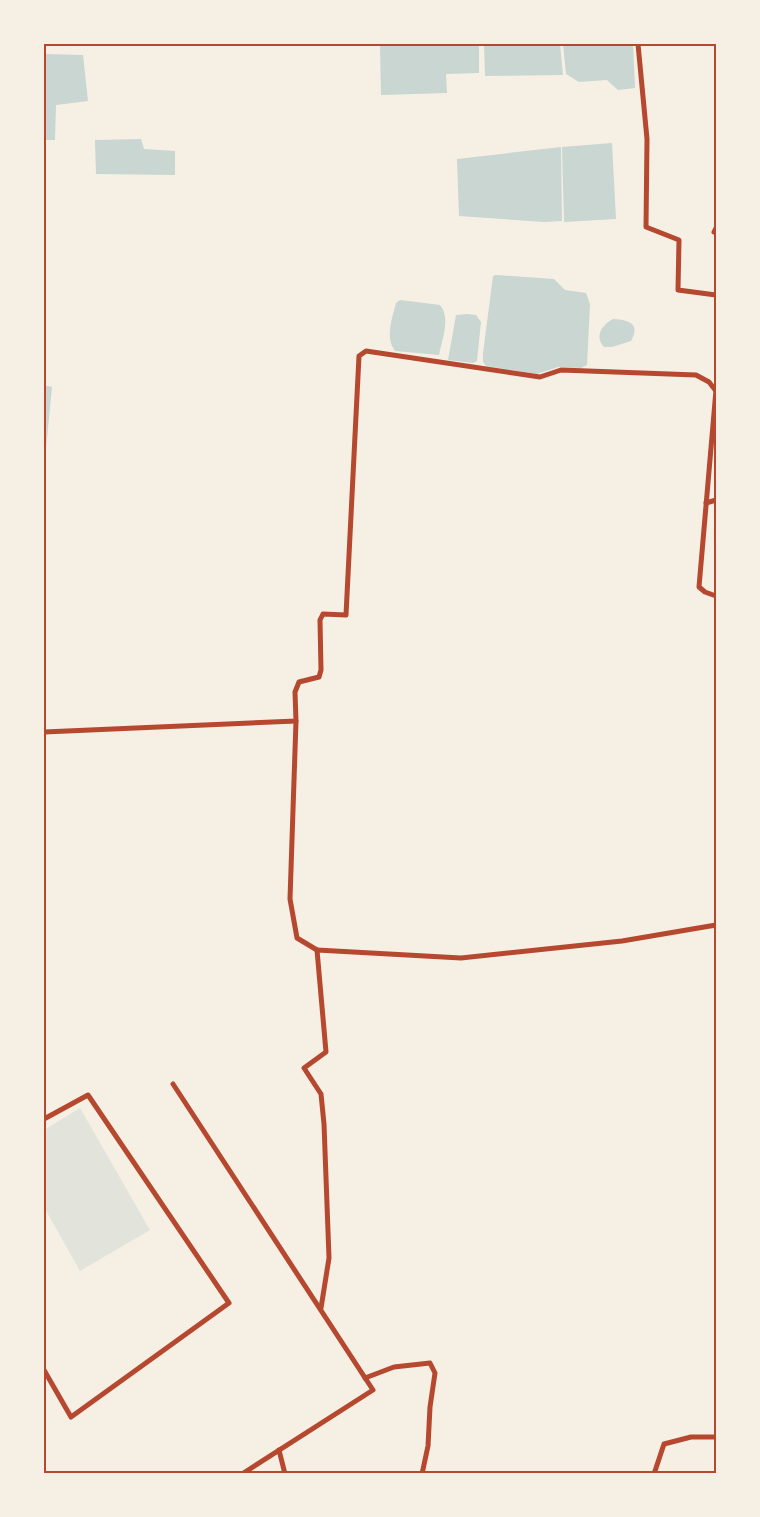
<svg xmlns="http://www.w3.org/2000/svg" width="760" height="1517" font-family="'Roboto Condensed',sans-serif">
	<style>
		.green { fill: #e2e4dc }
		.water { fill: #c9d6d2 }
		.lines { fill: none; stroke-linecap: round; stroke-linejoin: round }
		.minor { stroke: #b5482f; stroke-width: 5 }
		.neatline { fill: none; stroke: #b5482f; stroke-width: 2 }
	</style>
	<rect width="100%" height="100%" fill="#f6efe4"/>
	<path class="green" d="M 80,1108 L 150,1230 L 80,1271 L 44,1207 L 44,1130 Z"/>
	<g class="water">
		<path d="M 380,44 L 479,44 L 479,73 L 446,74 L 447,93 L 381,95 Z"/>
		<path d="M 484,44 L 560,44 L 563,75 L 485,76 Z"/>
		<path d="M 563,44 L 633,44 L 635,88 L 618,90 L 607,80 L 579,82 L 566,74 Z"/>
		<path d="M 44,54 L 83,55 L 88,101 L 56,105 L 55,140 L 44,140 Z"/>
		<path d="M 141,139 L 144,149 L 175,151 L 175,175 L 96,174 L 95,140 Z"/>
		<path d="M 612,143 L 616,219 L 564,222 L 562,147 Z"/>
		<path d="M 561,147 L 562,221 L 544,222 L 459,216 L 457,159 Z"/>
		<path d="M 496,275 L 554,279 L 565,290 L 586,293 L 590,304 L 587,365 L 581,368 L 558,367 L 537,374 L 486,366 L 483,362 L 483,353 L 493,276 Z"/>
		<path d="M 400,300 L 440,305 C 451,318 442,340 439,355 L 395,351 C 385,337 392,319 396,303 Z"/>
		<path d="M 467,314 L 476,315 L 481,322 L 477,361 L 473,363 L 448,360 L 456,315 Z"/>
		<path d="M 613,319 C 628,320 641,323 631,341 L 612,347 L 604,347 C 594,336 602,325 613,319 Z"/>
		<path d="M 44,385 L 52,387 L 44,469 Z"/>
	</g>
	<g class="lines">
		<g class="minor">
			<path d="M 638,44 L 647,139 L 646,227 L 679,240 L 678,290 L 716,295"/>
			<path d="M 716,228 L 714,232 L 716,233"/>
			<path d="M 716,390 L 699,587 L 705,592 L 716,596"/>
			<path d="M 706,503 L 716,500"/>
			<path d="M 296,721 L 290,899 L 297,938 L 317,950"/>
			<path d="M 44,732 L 296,721 L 295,692 L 299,682 L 319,677 L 321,670 L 320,620 L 323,614 L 346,615 L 359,356 L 366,351 L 540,377 L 561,370 L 696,375 L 709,382 L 716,391"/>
			<path d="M 173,1084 L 373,1390 L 242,1474"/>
			<path d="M 44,1119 L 88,1095 L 229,1303 L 71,1417 L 44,1370"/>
			<path d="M 321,1308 L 329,1258 L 324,1124 L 321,1094 L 304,1068 L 326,1052 L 317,950 L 461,958 L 622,941 L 716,925"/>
			<path d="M 365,1378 L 394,1367 L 430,1363 L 435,1373 L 430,1407 L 428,1446 L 422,1474"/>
			<path d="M 279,1450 L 285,1474"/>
			<path d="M 654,1474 L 664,1444 L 691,1437 L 716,1437"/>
		</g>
	</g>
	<rect width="760" height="1517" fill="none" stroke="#f6efe4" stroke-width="90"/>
	<rect x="45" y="45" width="670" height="1427" class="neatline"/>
</svg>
